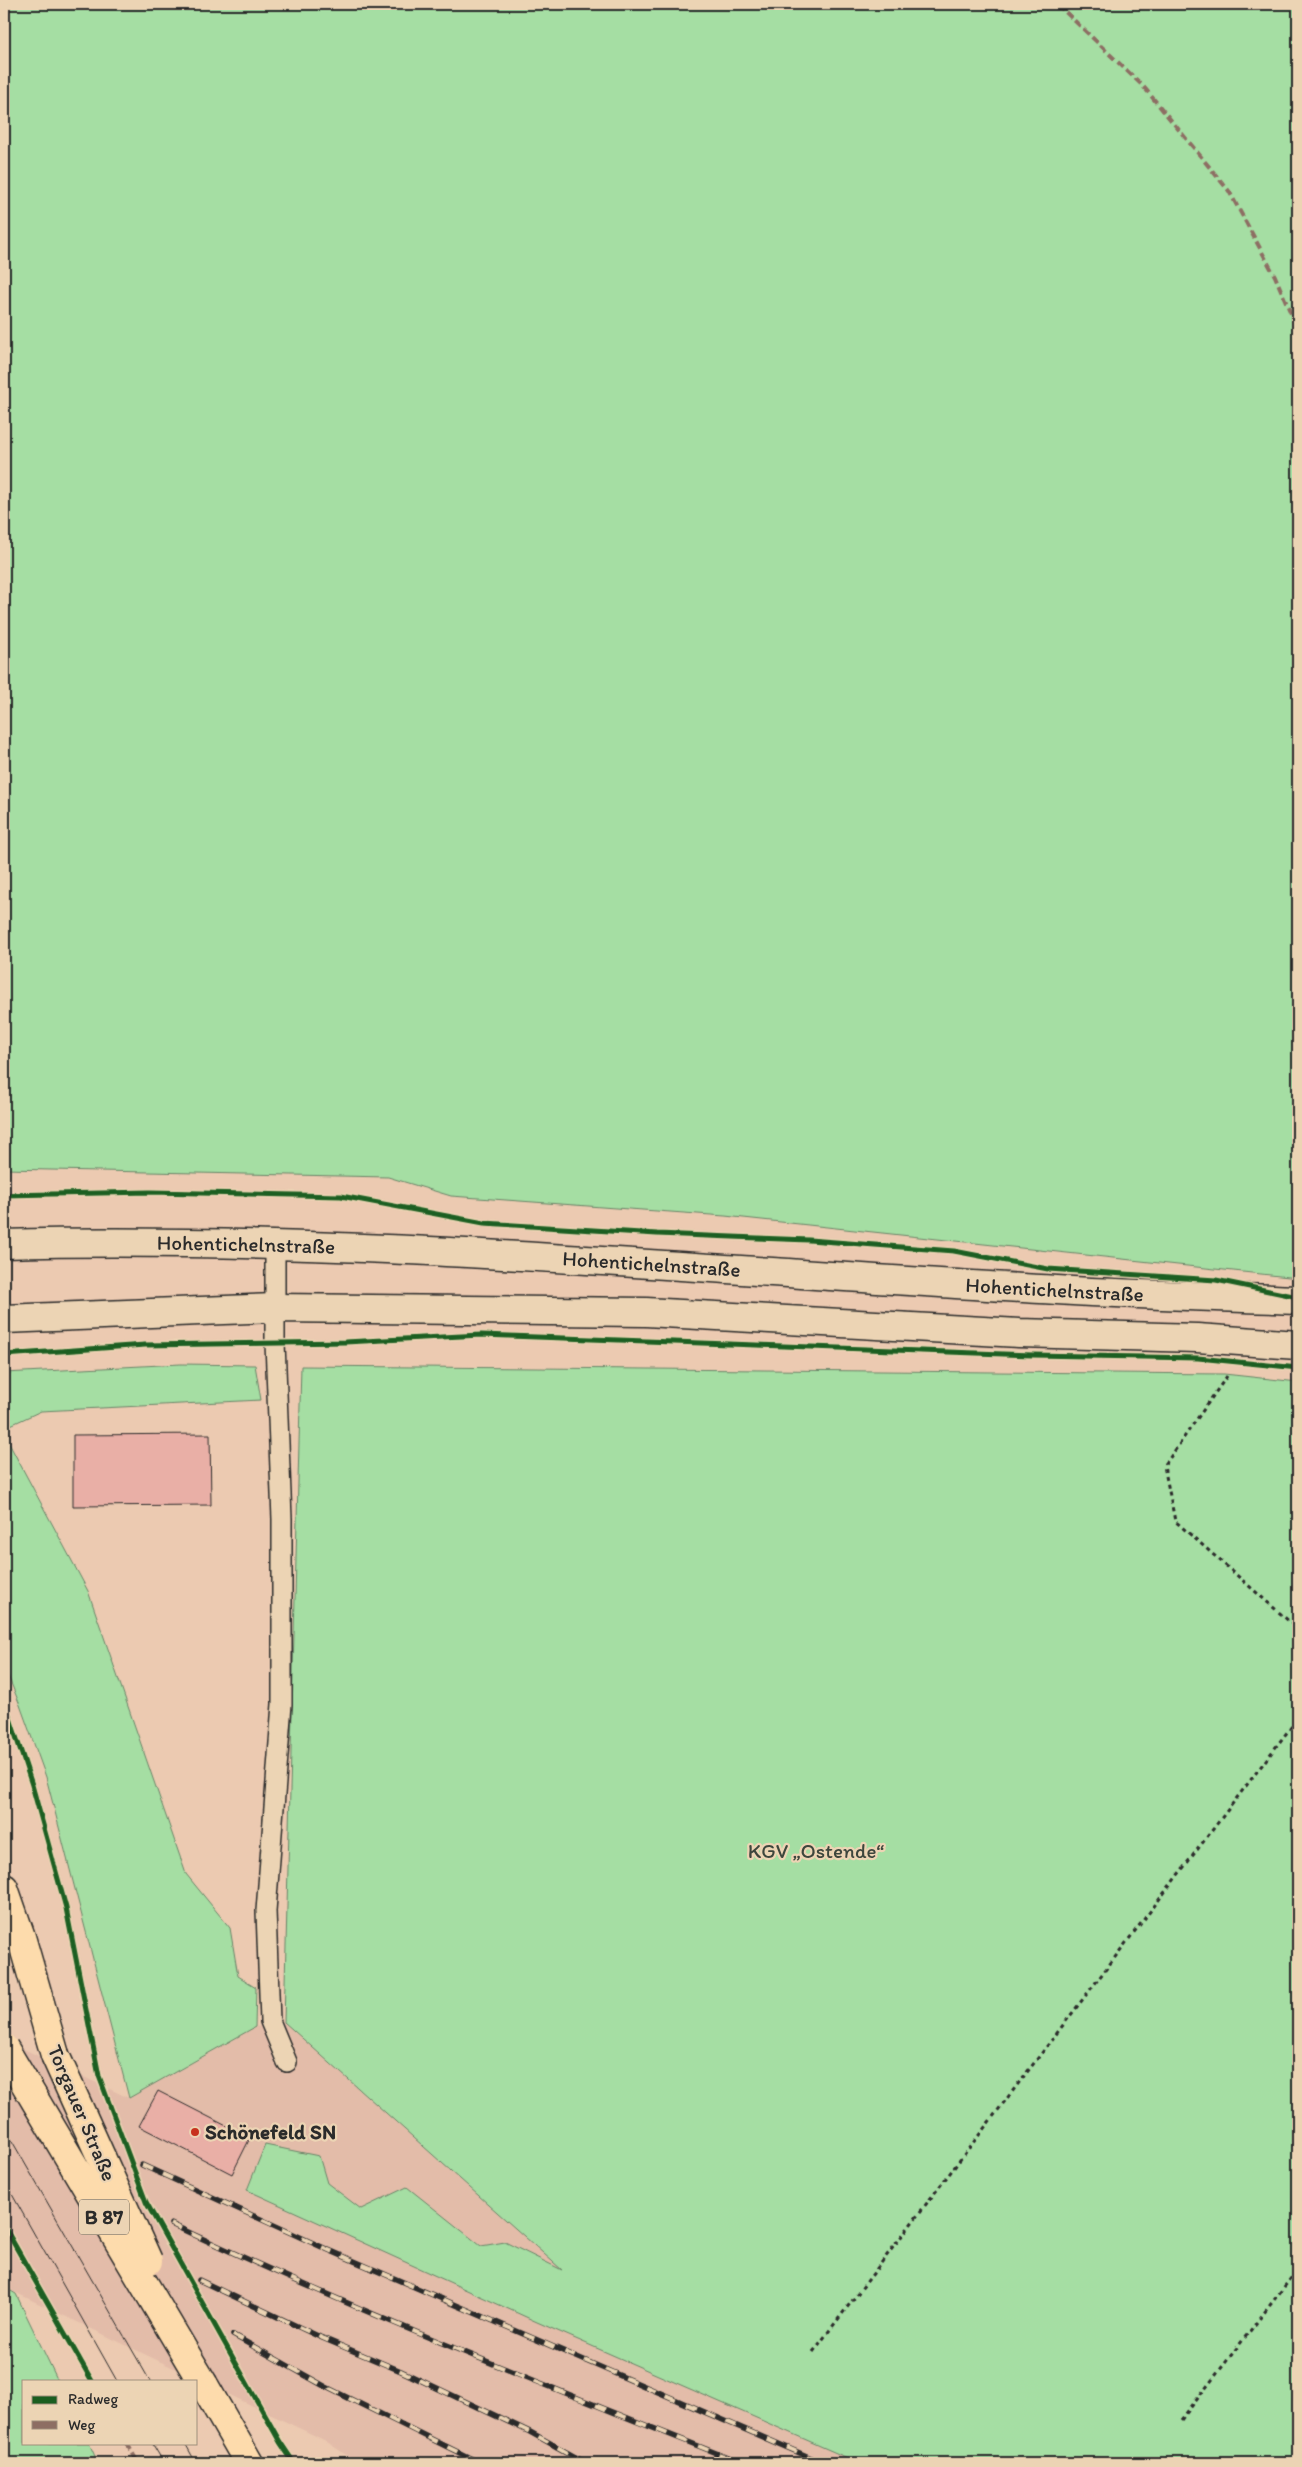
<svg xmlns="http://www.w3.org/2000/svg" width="1302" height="2467" font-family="Itim,sans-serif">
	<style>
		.built { fill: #e3bca9 }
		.green { fill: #a5dea3; stroke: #688467 }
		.building { fill: #e9afa6; stroke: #2b2b2b }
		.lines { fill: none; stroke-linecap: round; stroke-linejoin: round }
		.service-casing { stroke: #2b2b2b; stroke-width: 22 }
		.secondary-casing { stroke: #2b2b2b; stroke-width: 31 }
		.primary-casing { stroke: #2b2b2b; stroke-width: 31 }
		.path { stroke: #2b2b2b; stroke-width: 3; stroke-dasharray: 4 4; stroke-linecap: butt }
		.service { stroke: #ecd4b4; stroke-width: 19 }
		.secondary { stroke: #ecd4b4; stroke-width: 28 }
		.primary { stroke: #fddbac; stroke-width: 28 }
		.tram { stroke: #2b2b2b; stroke-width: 1 }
		.rail-casing { stroke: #2b2b2b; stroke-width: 5.5 }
		.rail { stroke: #ecd4b4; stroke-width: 4; stroke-dasharray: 11; stroke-linecap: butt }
		.primary-bridge-casing { stroke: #2b2b2b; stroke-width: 31; stroke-linecap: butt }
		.primary-bridge { stroke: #fddbac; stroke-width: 28 }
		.quiet { stroke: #8d6e63; stroke-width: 4; stroke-dasharray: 8 4; stroke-linecap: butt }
		.cycleway-casing { stroke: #ecd4b4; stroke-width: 8 }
		.cycleway { stroke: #1b5e20; stroke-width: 5 }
		.poi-dot { fill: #c8321e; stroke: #ecd4b4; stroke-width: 2 }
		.labels { text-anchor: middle; stroke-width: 4.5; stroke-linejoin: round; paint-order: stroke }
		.shield { fill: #ecd4b4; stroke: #655e54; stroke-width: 1 }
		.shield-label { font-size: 20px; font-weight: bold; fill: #2b2b2b }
		.street-label { font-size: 21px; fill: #2b2b2b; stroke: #ecd4b4 }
		.park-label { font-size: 21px; fill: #3d463d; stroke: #ecd4b4 }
		.poi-label { font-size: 21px; font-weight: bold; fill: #2b2b2b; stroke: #ecd4b4; text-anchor: start }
	</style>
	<rect width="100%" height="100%" fill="#eccab1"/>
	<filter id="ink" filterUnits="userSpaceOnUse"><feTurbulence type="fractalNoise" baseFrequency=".02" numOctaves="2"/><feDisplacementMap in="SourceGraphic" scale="10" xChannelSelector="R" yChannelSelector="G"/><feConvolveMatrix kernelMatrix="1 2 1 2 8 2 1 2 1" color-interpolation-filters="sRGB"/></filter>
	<g filter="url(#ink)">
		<path class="built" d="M 284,2022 L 564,2271 L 951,2463 L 358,2463 L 324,2440 L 4,2287 L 4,2040 L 129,2098 L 255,2027 Z"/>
		<g class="green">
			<path d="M 4,4 L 1298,4 L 1298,1278 L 725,1216 L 451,1196 L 388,1177 L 4,1169 Z"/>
			<path d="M 181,1364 L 255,1365 L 261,1400 L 41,1411 L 4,1428 L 4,1373 Z"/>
			<path d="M 301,1366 L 1224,1374 L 1298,1382 L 1298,2463 L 859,2463 L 537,2322 L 247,2190 L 265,2145 L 319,2156 L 327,2183 L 361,2209 L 407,2187 L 481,2246 L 505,2242 L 562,2270 L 284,2022 Z"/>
			<path d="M 4,1434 L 88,1591 L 186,1874 L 230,1928 L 238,1976 L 256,1987 L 255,2027 L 129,2098 L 46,1777 L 20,1705 L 4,1666 Z"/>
			<path d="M 4,2287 L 16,2294 L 58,2381 L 24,2381 L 24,2443 L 89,2443 L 98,2463 L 4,2463 Z"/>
		</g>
		<g class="building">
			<path d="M 210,1434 L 211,1505 L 73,1506 L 73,1435 Z"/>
			<path d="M 158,2091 L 250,2138 L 232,2174 L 139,2126 Z"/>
		</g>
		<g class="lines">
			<defs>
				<path id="service" d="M 275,1243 L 275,1343 L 282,1519 L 282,1704 L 266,1911 L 270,2021 L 287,2062"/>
				<g id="secondary">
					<path id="s1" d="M 4,1244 C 356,1235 706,1271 1057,1290 C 1138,1295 1218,1297 1298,1300"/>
					<path d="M 4,1319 L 275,1308 L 646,1312 L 1019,1333 L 1197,1338 L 1298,1345"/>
				</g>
				<g id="primary">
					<path d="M 4,1888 L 21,1937 L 55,2055"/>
					<path d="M 204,2385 L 249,2463"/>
				</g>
			</defs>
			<use href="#service" class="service-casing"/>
			<use href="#secondary" class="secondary-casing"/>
			<use href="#primary" class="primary-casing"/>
			<g class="path">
				<path d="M 4,1195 L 150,1192 L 341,1196 L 436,1213"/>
				<path d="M 1227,1376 L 1164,1466 L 1175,1521 L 1298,1629"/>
				<path d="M 813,2352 L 1298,1718"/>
				<path d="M 1181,2420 L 1298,2269"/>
			</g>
			<use href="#service" class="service"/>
			<use href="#secondary" class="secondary"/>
			<use href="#primary" class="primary"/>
			<g class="tram">
				<path d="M 4,2127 L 150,2381"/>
				<path d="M 4,2180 L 117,2381"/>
				<path d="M 152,2443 L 164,2463"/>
				<path d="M 185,2443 L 196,2463"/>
			</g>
			<defs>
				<g id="rail">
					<path d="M 142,2165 L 324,2248 L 823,2463"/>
					<path d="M 171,2224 C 358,2312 550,2387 741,2463"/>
					<path d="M 199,2280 L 320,2337 L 401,2371 L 530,2432 L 586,2463"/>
					<path d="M 233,2335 L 326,2387 L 480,2463"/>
				</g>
			</defs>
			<use href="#rail" class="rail-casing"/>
			<use href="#rail" class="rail"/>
			<defs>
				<g id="primary-bridge">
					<path d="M 4,2048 L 204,2385"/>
					<path d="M 55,2055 L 148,2261"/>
				</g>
			</defs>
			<use href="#primary-bridge" class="primary-bridge-casing"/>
			<use href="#primary-bridge" class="primary-bridge"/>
			<g class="quiet">
				<path d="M 1057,4 L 1143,86 L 1229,191 L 1275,276 L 1298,330"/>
				<path d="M 127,2443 L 138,2463"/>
			</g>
			<defs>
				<g id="cycleway">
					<path d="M 4,1195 L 150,1192 L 341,1196 L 484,1223 L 657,1234 L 809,1240 L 954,1251 L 1048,1269 L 1216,1280 L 1298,1297"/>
					<path d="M 4,1355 L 145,1345 L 345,1342 L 481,1335 L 1033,1355 L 1198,1358 L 1298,1368"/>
					<path d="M 4,1700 L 32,1785 L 66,1908 L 99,2076 L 146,2202 L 280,2442 L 294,2463"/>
					<path d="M 4,2226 L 92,2381"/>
				</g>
			</defs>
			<use href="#cycleway" class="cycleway-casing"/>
			<use href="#cycleway" class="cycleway"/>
		</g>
	</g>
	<circle class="poi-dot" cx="195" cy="2132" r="5"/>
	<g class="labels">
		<rect class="shield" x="79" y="2199.5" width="50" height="35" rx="4"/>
		<g class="shield-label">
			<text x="104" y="2224">B 87</text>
		</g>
		<g class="street-label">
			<text dy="7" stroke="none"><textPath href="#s1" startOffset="242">Hohentichelnstraße</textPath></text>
			<text dy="7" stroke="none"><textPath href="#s1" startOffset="648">Hohentichelnstraße</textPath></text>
			<text dy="7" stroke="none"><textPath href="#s1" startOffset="1052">Hohentichelnstraße</textPath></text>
			<text transform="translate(82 2113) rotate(67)" y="7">Torgauer Straße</text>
		</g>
		<g class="park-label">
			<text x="816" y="1858">KGV „Ostende“</text>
		</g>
		<g class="poi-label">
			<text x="205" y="2139">Schönefeld SN</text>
		</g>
	</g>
	<rect width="1302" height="2467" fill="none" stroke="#ecd4b4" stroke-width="20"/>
	<rect x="10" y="10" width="1282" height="2447" fill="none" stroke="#2b2b2b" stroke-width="2" filter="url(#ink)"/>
	<rect x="22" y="2380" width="175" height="65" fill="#ecd4b4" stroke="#9f907d"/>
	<rect x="32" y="2396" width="25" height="8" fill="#1b5e20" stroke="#9f907d"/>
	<text x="68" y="2404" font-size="15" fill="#2b2b2b">Radweg</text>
	<rect x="32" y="2421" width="25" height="8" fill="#8d6e63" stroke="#9f907d"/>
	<text x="68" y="2430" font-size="15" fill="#2b2b2b">Weg</text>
</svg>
